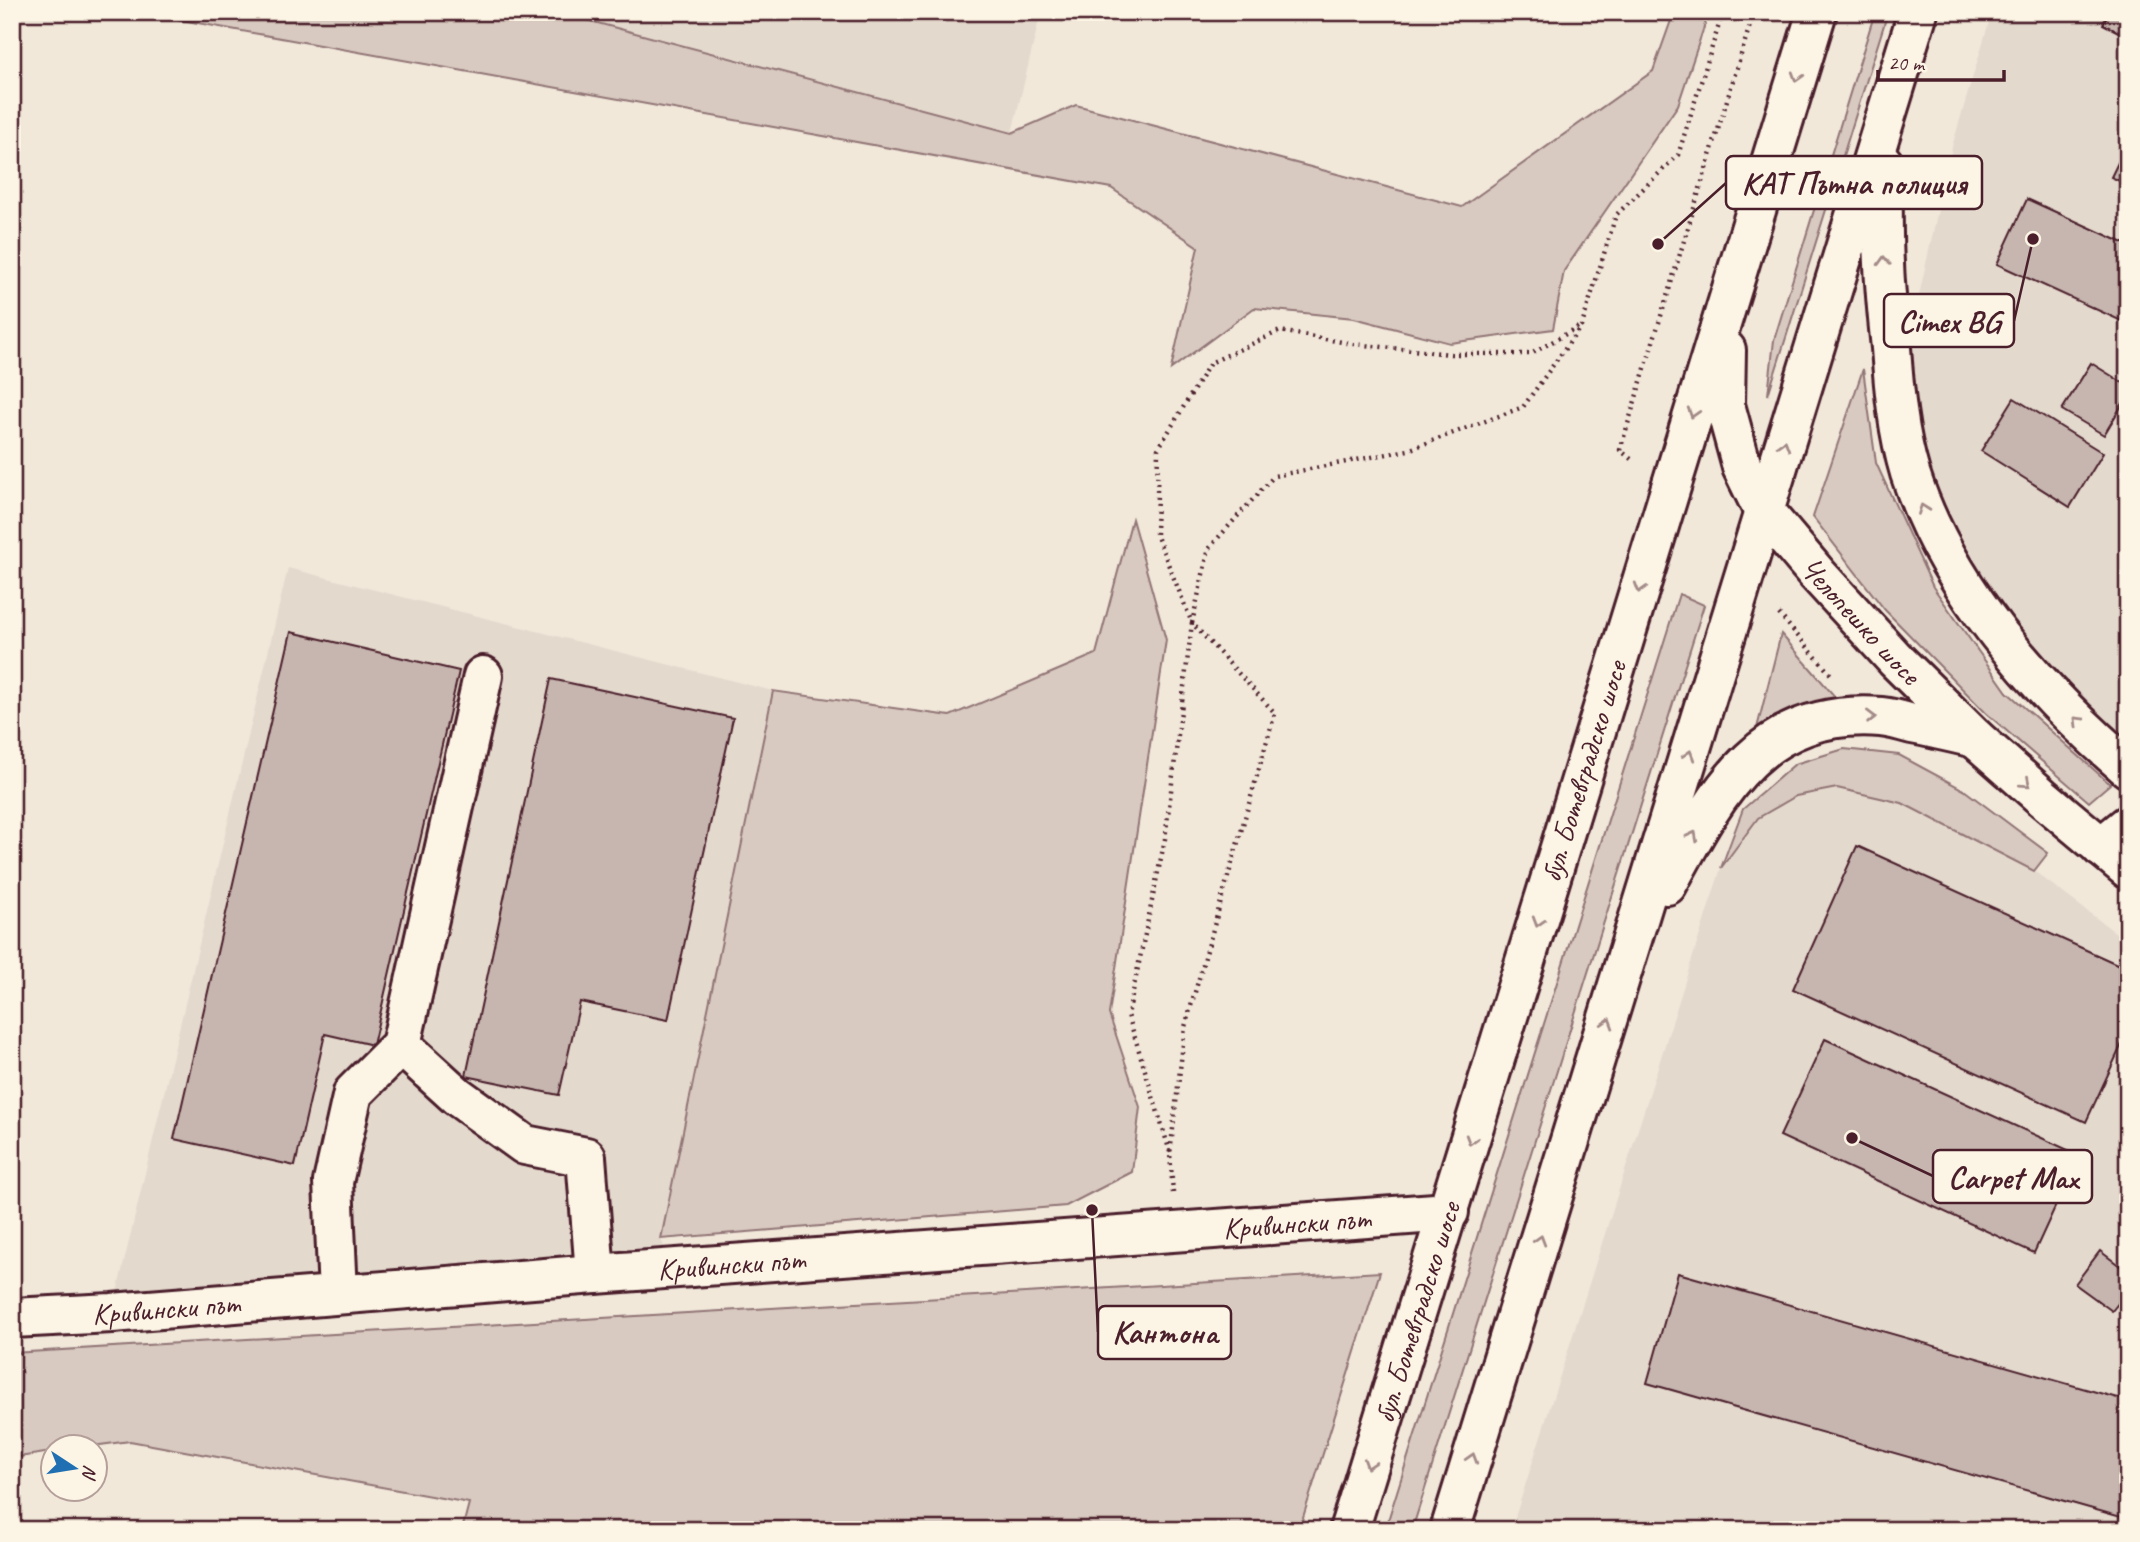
<svg xmlns="http://www.w3.org/2000/svg" width="2140" height="1542" font-family="Caveat,sans-serif">
	<style>
		.built { fill: #e4d9cd }
		.green { fill: #d8cac0; stroke: #917476; stroke-width: 2 }
		.building { fill: #c7b6af; stroke: #4a1f2b; stroke-width: 2 }
		.lines { fill: none; stroke-linecap: round; stroke-linejoin: round }
		.minor-casing { stroke: #4a1f2b; stroke-width: 44 }
		.major-casing { stroke: #4a1f2b; stroke-width: 44 }
		.path { stroke: #4a1f2b; stroke-width: 4.5; stroke-dasharray: 2 5; stroke-linecap: butt }
		.minor { stroke: #fcf5e5; stroke-width: 38 }
		.major { stroke: #fcf5e5; stroke-width: 38 }
		.oneway { stroke: #a38a88 }
		.labels { text-anchor: middle; stroke-width: 7; stroke-linejoin: round; paint-order: stroke }
		.street-label { font-size: 30px; fill: #4a1f2b; stroke: #fcf5e5 }
		.leader { fill: none; stroke: #4a1f2b; stroke-width: 2.5 }
		.callout-dot { fill: #4a1f2b; stroke: #fcf5e5; stroke-width: 2.5 }
		.callout { fill: #fcf5e5; stroke: #4a1f2b; stroke-width: 2.5 }
		.callout-label { font-size: 32px; text-anchor: middle; font-weight: bold; fill: #4a1f2b }
	</style>
	<rect width="100%" height="100%" fill="#f1e8da"/>
	<filter id="ink" filterUnits="userSpaceOnUse"><feTurbulence type="fractalNoise" baseFrequency=".0143" numOctaves="2"/><feDisplacementMap in="SourceGraphic" scale="14" xChannelSelector="R" yChannelSelector="G"/><feConvolveMatrix kernelMatrix="1 2 1 2 8 2 1 2 1" color-interpolation-filters="sRGB"/></filter>
	<g filter="url(#ink)">
		<g class="built">
			<path d="M 556,12 L 1041,12 L 1012,133 Z"/>
			<path d="M 1992,12 L 2128,12 L 2128,768 L 1999,636 L 1895,402 L 1953,143 Z"/>
			<path d="M 288,568 L 773,691 L 661,1239 L 672,1268 L 112,1313 Z"/>
			<path d="M 1837,788 L 1902,803 L 2034,871 L 2128,942 L 2128,1530 L 1511,1530 L 1721,868 L 1758,818 L 1796,796 Z"/>
		</g>
		<g class="green">
			<path d="M 137,12 L 556,12 L 1012,133 L 1076,105 L 1462,207 L 1653,71 L 1674,12 L 1709,12 L 1678,105 L 1564,271 L 1553,329 L 1450,343 L 1354,318 L 1254,308 L 1171,369 L 1198,247 L 1111,188 Z"/>
			<path d="M 1875,12 L 1888,12 L 1768,395 L 1774,340 Z"/>
			<path d="M 1863,369 L 1876,463 L 1933,587 L 2007,692 L 2110,784 L 2089,802 L 1986,713 L 1885,610 L 1813,517 Z"/>
			<path d="M 1132,519 L 1166,640 L 1109,1014 L 1140,1107 L 1132,1172 L 1066,1206 L 661,1239 L 773,691 L 950,716 L 1096,654 Z"/>
			<path d="M 1679,594 L 1704,605 L 1412,1530 L 1385,1530 Z"/>
			<path d="M 1781,634 L 1836,698 L 1807,707 L 1755,736 Z"/>
			<path d="M 1844,749 L 1899,755 L 1964,790 L 2048,853 L 2034,871 L 1902,803 L 1837,788 L 1796,796 L 1758,818 L 1721,868 L 1743,809 L 1795,764 Z"/>
			<path d="M 1380,1272 L 1299,1530 L 462,1530 L 469,1503 L 130,1441 L 85,1447 L 52,1448 L 52,1452 L 12,1458 L 12,1353 Z"/>
		</g>
		<g class="building">
			<path d="M 2109,12 L 2128,12 L 2128,37 L 2103,24 Z"/>
			<path d="M 2128,142 L 2128,185 L 2111,177 Z"/>
			<path d="M 2027,199 L 2128,245 L 2128,324 L 1997,264 Z"/>
			<path d="M 2091,363 L 2128,386 L 2128,395 L 2104,435 L 2062,410 Z"/>
			<path d="M 2014,398 L 2103,453 L 2070,507 L 1981,451 Z"/>
			<path d="M 291,632 L 459,671 L 373,1045 L 325,1034 L 295,1166 L 174,1139 Z"/>
			<path d="M 551,679 L 733,718 L 668,1020 L 580,1002 L 559,1095 L 466,1076 Z"/>
			<path d="M 1857,846 L 2128,969 L 2128,1031 L 2086,1122 L 1793,989 Z"/>
			<path d="M 1825,1039 L 2079,1155 L 2034,1253 L 1780,1136 Z"/>
			<path d="M 2100,1251 L 2128,1272 L 2128,1291 L 2112,1311 L 2075,1284 Z"/>
			<path d="M 1678,1273 L 2128,1401 L 2128,1519 L 1647,1383 Z"/>
		</g>
		<g class="lines">
			<defs>
				<g id="minor">
					<path d="M 2101,847 L 2128,825"/>
					<path d="M 401,1045 L 457,1096 L 525,1145 L 586,1157 L 595,1274"/>
					<path d="M 338,1294 L 333,1182 L 353,1093 L 401,1045 L 483,676"/>
					<path id="s1" d="M 12,1318 L 112,1313 L 595,1274 L 1449,1212"/>
				</g>
				<g id="major">
					<path d="M 1883,163 C 1883,196 1882,230 1884,263 C 1885,292 1888,320 1891,348 C 1894,390 1898,433 1910,473 C 1947,588 2037,690 2128,768"/>
					<path id="s2" d="M 1726,350 L 1725,405 L 1742,467 L 1763,510 L 1818,575 L 1895,659 L 1975,738 L 2042,797 L 2128,869"/>
					<path d="M 1667,885 C 1717,793 1759,708 1881,717 C 1891,718 1902,721 1912,724 C 1933,728 1954,733 1975,738"/>
					<path id="s3" d="M 1349,1530 C 1508,1025 1659,517 1817,12"/>
					<path d="M 1450,1530 L 1918,12"/>
				</g>
			</defs>
			<use href="#minor" class="minor-casing"/>
			<use href="#major" class="major-casing"/>
			<g class="path">
				<path d="M 1631,459 L 1620,450 L 1754,12"/>
				<path d="M 1779,614 L 1833,677"/>
				<path d="M 1170,1152 L 1128,1015 L 1165,839 L 1192,623 L 1156,534 L 1158,449 L 1210,363 L 1280,331 L 1353,344 L 1451,354 L 1531,354 L 1578,327"/>
				<path d="M 1173,1193 L 1170,1154 L 1185,1027 L 1275,713 L 1192,623 L 1209,548 L 1274,476 L 1408,450 L 1523,407 L 1582,325 L 1616,215 L 1678,155 L 1723,12"/>
			</g>
			<use href="#minor" class="minor"/>
			<use href="#major" class="major"/>
		</g>
		<defs><path id="oneway-chevron" d="M-2-3.5L2.5 0L-2 3.5" fill="none" stroke-width="1.6" stroke-linecap="round" stroke-linejoin="round" transform="scale(1.75)"/></defs>
		<g class="oneway">
			<use href="#oneway-chevron" transform="translate(1797 77) rotate(107)"/>
			<use href="#oneway-chevron" transform="translate(1884 261) rotate(-92)"/>
			<use href="#oneway-chevron" transform="translate(1693 413) rotate(107)"/>
			<use href="#oneway-chevron" transform="translate(1784 445) rotate(-73)"/>
			<use href="#oneway-chevron" transform="translate(1923 509) rotate(-110)"/>
			<use href="#oneway-chevron" transform="translate(1640 588) rotate(107)"/>
			<use href="#oneway-chevron" transform="translate(1871 717) rotate(-1)"/>
			<use href="#oneway-chevron" transform="translate(2078 721) rotate(-135)"/>
			<use href="#oneway-chevron" transform="translate(1689 755) rotate(-73)"/>
			<use href="#oneway-chevron" transform="translate(2026 783) rotate(42)"/>
			<use href="#oneway-chevron" transform="translate(1693 836) rotate(-62)"/>
			<use href="#oneway-chevron" transform="translate(1538 922) rotate(107)"/>
			<use href="#oneway-chevron" transform="translate(1608 1023) rotate(-73)"/>
			<use href="#oneway-chevron" transform="translate(1471 1140) rotate(107)"/>
			<use href="#oneway-chevron" transform="translate(1540 1240) rotate(-73)"/>
			<use href="#oneway-chevron" transform="translate(1472 1458) rotate(-73)"/>
			<use href="#oneway-chevron" transform="translate(1369 1464) rotate(108)"/>
		</g>
	</g>
	<g class="labels">
		<g class="street-label">
			<text dy="10" stroke="none"><textPath href="#s2" startOffset="315">Челопешко шосе</textPath></text>
			<text dy="10" stroke="none"><textPath href="#s3" startOffset="794">бул. Ботевградско шосе</textPath></text>
			<text dy="10" stroke="none"><textPath href="#s1" startOffset="1288">Кривински път</textPath></text>
			<text dy="10" stroke="none"><textPath href="#s1" startOffset="721">Кривински път</textPath></text>
			<text dy="10" stroke="none"><textPath href="#s1" startOffset="154">Кривински път</textPath></text>
			<text dy="10" stroke="none"><textPath href="#s3" startOffset="228">бул. Ботевградско шосе</textPath></text>
		</g>
	</g>
	<path class="leader" d="M1658 244L1726 183M2033 239L2014 321M1852 1138L1933 1176M1092 1210L1098 1332"/>
	<g class="callout-dot">
		<circle cx="1658" cy="244" r="7"/>
		<circle cx="2033" cy="239" r="7"/>
		<circle cx="1852" cy="1138" r="7"/>
		<circle cx="1092" cy="1210" r="7"/>
	</g>
	<g class="callout">
		<rect x="1726" y="156" width="256" height="53" rx="7"/>
		<rect x="1884" y="294" width="130" height="53" rx="7"/>
		<rect x="1933" y="1150" width="159" height="53" rx="7"/>
		<rect x="1098" y="1306" width="133" height="53" rx="7"/>
	</g>
	<g class="callout-label">
		<text x="1854" y="194">KAT Пътна полиция</text>
		<text x="1949" y="332">Cimex BG</text>
		<text x="2013" y="1188">Carpet Max</text>
		<text x="1165" y="1343">Кантона</text>
	</g>
	<rect width="2140" height="1542" fill="none" stroke="#fcf5e5" stroke-width="42"/>
	<rect x="21" y="21" width="2098" height="1500" fill="none" stroke="#4a1f2b" stroke-width="2.5" filter="url(#ink)"/>
	<g transform="translate(74 1468) rotate(102)"><circle r="33" fill="#fcf5e5" stroke="#b59f9b" stroke-width="2"/>
	<path d="M0-5L12 26L0 18L-12 26Z" fill="#1f6fb2"/>
	<text y="-10" font-size="19" font-weight="bold" text-anchor="middle" fill="#4a1f2b">N</text>
	</g>
	<path d="M1878 70v10h126v-10" fill="none" stroke="#4a1f2b" stroke-width="3.5"/>
	<text x="1888" y="70" font-size="21" fill="#4a1f2b" stroke="#fcf5e5" stroke-width="5" paint-order="stroke">20 m</text>
</svg>
